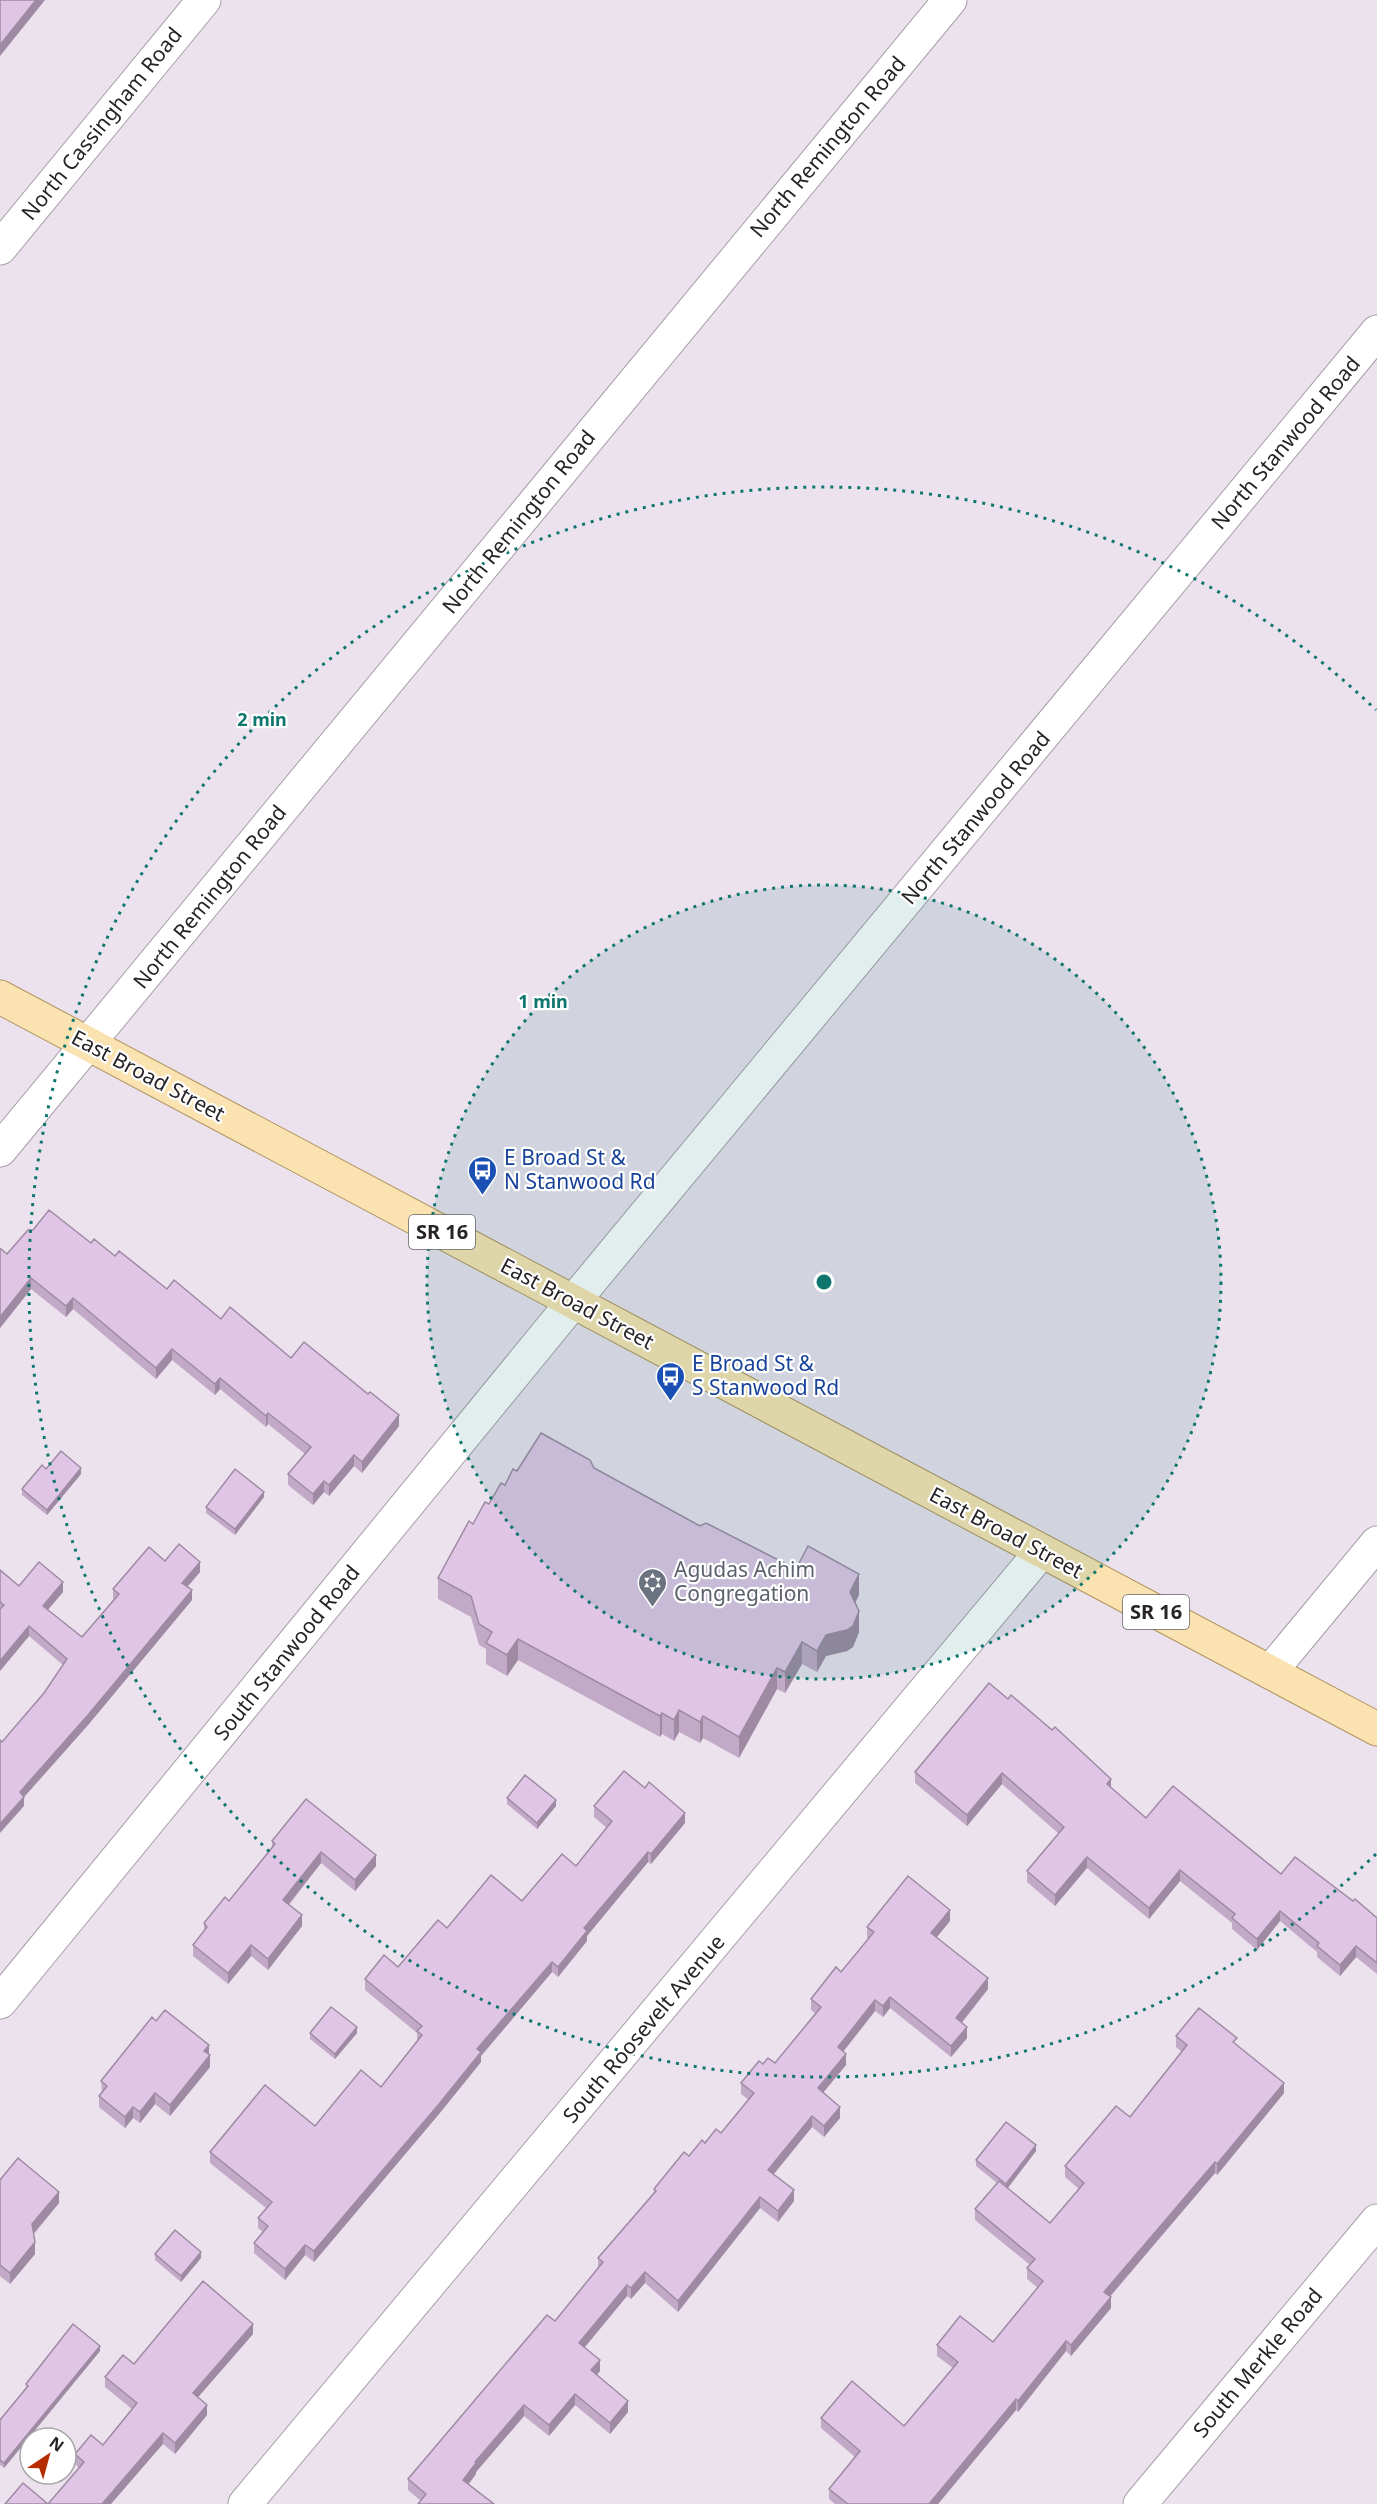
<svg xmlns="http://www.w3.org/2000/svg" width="1377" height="2504" font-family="'Noto Sans',sans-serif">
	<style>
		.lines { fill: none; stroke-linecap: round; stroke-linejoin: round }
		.minor-casing { stroke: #a79ea9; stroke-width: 35 }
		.major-casing { stroke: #b0945f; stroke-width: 35 }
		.minor { stroke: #fff; stroke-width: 33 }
		.major { stroke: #fbe3b1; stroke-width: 33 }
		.wall { fill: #c2a9c7 }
		.shaded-wall { fill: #9e8aa2 }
		.building { fill: #e1c5e7; stroke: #9e8aa2; stroke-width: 1.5 }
		.ring { fill: none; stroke: #0f766e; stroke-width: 3; stroke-dasharray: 3 6 }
		.labels { text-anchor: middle; stroke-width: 4.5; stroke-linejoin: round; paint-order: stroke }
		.shield { fill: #fff; stroke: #686568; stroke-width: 1.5 }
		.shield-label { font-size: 20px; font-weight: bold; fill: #272327 }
		.street-label { font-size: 21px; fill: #272327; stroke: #fff }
		.transit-label { font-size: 21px; fill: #164399; stroke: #fff; text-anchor: start }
		.worship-label { font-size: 21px; fill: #5b616d; stroke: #fff; text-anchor: start }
		.centre { fill: #0f766e; stroke: #fff; stroke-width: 3 }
		.ring-label { font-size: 18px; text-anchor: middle; font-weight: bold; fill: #0f766e; stroke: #fff; stroke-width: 4.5; stroke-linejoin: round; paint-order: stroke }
	</style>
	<rect width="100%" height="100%" fill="#ece2ee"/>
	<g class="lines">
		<defs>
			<g id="minor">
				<path d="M 0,248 L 204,0"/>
				<path d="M 0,1150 L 950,0"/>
				<path d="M 1270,1672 L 1377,1543"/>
				<path d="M 0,2002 L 573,1302 L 1377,332"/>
				<path d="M 245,2504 L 1041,1552"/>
				<path d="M 1140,2504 L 1377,2221"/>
			</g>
			<path id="major" d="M 0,997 L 1377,1729"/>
		</defs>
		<use href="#minor" class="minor-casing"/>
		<use href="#major" class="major-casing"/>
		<use href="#minor" class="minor"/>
		<use href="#major" class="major"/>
	</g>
	<g class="wall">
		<path d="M 91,1243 L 115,1256 L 167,1289 L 221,1319 L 291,1358 L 399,1426 L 362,1473 L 354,1466 L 329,1496 L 324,1492 L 313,1505 L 288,1485 L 288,1474 L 305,1454 L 268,1424 L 266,1427 L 220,1389 L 215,1395 L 172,1360 L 156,1379 L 73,1309 L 66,1317 L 31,1289 L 0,1328 L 0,1249 L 7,1254 Z"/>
		<path d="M 594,1468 L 700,1526 L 796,1569 L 859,1595 L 855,1603 L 859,1632 L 853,1647 L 847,1651 L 826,1656 L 817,1672 L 802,1664 L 785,1693 L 777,1689 L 739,1758 L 703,1738 L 700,1743 L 679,1732 L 674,1741 L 662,1734 L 660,1737 L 518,1660 L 507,1676 L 486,1664 L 486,1649 L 479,1645 L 471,1617 L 438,1599 L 438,1578 L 473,1524 L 517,1471 Z"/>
		<path d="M 46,1469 L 81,1474 L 47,1515 L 22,1495 L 22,1489 Z"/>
		<path d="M 264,1497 L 235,1535 L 206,1513 L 206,1507 Z"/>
		<path d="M 165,1561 L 200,1572 L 187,1587 L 192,1600 L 88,1725 L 24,1797 L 24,1806 L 2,1742 L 44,1693 L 63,1665 L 29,1636 L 0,1671 L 0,1570 L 19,1586 L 63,1592 L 48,1610 L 82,1637 L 114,1600 L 113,1599 L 113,1589 Z"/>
		<path d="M 989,1683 L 1146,1818 L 1281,1874 L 1353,1901 L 1377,1918 L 1377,1974 L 1356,1957 L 1340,1976 L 1317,1957 L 1317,1952 L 1280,1921 L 1257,1950 L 1232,1929 L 1232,1923 L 1180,1881 L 1149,1919 L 1087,1868 L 1055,1906 L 1027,1882 L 1027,1871 L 1059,1834 L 1002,1784 L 967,1826 L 915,1783 L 915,1772 Z"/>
		<path d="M 507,1798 L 556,1806 L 537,1829 L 507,1804 Z"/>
		<path d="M 306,1799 L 376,1866 L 355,1891 L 321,1863 L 289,1905 L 302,1926 L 268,1970 L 251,1956 L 228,1984 L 193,1956 L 193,1945 L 204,1932 L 204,1923 L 229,1901 L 272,1847 L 272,1841 Z"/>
		<path d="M 594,1806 L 685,1823 L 651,1864 L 648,1862 L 587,1936 L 587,1941 L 558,1977 L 552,1972 L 481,2056 L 481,2062 L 439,2114 L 314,2262 L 305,2255 L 285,2280 L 254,2253 L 254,2243 L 263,2232 L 258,2228 L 258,2218 L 266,2208 L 210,2163 L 210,2152 L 315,2126 L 381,2087 L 417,2041 L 417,2033 L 365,1990 L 365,1979 L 398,1967 L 447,1928 L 522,1901 L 576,1866 L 607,1828 L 594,1817 Z"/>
		<path d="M 950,1921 L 937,1937 L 988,1989 L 962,2023 L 967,2038 L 951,2057 L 890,2008 L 883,2017 L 875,2011 L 843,2052 L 846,2065 L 823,2092 L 840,2118 L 824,2137 L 812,2127 L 774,2174 L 794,2201 L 778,2222 L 760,2208 L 678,2312 L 645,2283 L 631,2299 L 627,2296 L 585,2347 L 600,2371 L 597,2375 L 628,2412 L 610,2434 L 575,2405 L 549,2436 L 524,2416 L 476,2472 L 476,2474 L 469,2484 L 421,2501 L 408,2490 L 408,2479 L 555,2321 L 598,2268 L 598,2258 L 654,2192 L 654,2189 L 689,2156 L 705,2143 L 721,2133 L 749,2100 L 741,2094 L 741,2083 L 763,2064 L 775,2063 L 816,2014 L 811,2010 L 811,1999 L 841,1972 L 868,1939 L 867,1938 L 867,1927 Z"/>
		<path d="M 156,2021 L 209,2055 L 210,2067 L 170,2116 L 155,2104 L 140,2123 L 133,2118 L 125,2128 L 99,2107 L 99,2096 L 102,2092 L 101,2081 Z"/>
		<path d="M 310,2033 L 357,2033 L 335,2059 L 310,2039 Z"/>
		<path d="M 1176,2036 L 1237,2045 L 1284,2093 L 1217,2175 L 1215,2173 L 1110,2297 L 1111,2308 L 1071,2356 L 1066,2351 L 1018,2412 L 1016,2410 L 938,2504 L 835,2504 L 829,2499 L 829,2489 L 855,2457 L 821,2428 L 821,2418 L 904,2426 L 953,2368 L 937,2356 L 937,2345 L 993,2342 L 1038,2288 L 1027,2279 L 1027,2268 L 1030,2265 L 975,2220 L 975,2209 L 997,2183 L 976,2166 L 976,2160 L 1036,2151 L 1008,2188 L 1050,2223 L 1079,2189 L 1065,2177 L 1065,2166 L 1130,2117 L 1182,2052 L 1176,2047 Z"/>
		<path d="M 0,2180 L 59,2203 L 34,2234 L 35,2254 L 10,2284 L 0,2276 Z"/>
		<path d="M 155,2254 L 201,2258 L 181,2282 L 155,2260 Z"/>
		<path d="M 253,2334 L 198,2397 L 207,2415 L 175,2454 L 163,2444 L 48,2504 L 79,2468 L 75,2464 L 75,2454 L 103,2445 L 132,2409 L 105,2387 L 105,2377 L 134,2364 Z"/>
		<path d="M 100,2351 L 4,2468 L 0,2465 L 0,2420 L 26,2388 L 26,2384 Z"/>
	</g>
	<g class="shaded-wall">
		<path d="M 36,0 L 45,0 L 0,56 L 0,45 Z"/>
		<path d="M 31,1278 L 31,1289 L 0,1328 L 0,1317 Z"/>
		<path d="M 73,1298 L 73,1309 L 66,1317 L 66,1306 Z"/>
		<path d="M 172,1349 L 172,1360 L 156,1379 L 156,1368 Z"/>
		<path d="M 220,1378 L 220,1389 L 215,1395 L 215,1384 Z"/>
		<path d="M 268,1413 L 268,1424 L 266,1427 L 266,1416 Z"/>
		<path d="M 399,1415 L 399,1426 L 362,1473 L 362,1462 Z"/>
		<path d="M 354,1455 L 354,1466 L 329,1496 L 329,1485 Z"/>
		<path d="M 81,1468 L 81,1474 L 47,1515 L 47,1510 Z"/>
		<path d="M 324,1481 L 324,1492 L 313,1505 L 313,1494 Z"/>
		<path d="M 264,1492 L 264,1497 L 235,1535 L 235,1529 Z"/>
		<path d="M 200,1562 L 200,1572 L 182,1593 L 182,1583 Z"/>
		<path d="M 859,1574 L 859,1595 L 850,1613 L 850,1592 Z"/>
		<path d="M 63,1582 L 63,1592 L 43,1615 L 43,1606 Z"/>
		<path d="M 192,1590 L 192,1600 L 88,1725 L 24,1797 L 24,1806 L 0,1833 L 0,1824 L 20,1792 Z"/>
		<path d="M 859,1611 L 859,1632 L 853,1647 L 847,1651 L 826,1656 L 817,1672 L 817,1651 L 826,1635 Z"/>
		<path d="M 29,1626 L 29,1636 L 0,1671 L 0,1661 Z"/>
		<path d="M 518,1639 L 518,1660 L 507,1676 L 507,1655 Z"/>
		<path d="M 802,1642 L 802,1664 L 785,1693 L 785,1672 Z"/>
		<path d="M 777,1668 L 777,1689 L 739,1758 L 739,1737 Z"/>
		<path d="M 679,1710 L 679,1732 L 674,1741 L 674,1720 Z"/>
		<path d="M 662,1713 L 662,1734 L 660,1737 L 660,1716 Z"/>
		<path d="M 703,1716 L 703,1738 L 700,1743 L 700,1722 Z"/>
		<path d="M 1002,1773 L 1002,1784 L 967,1826 L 967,1815 Z"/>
		<path d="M 1111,1779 L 1111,1789 L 1107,1784 Z"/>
		<path d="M 556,1800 L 556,1806 L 537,1829 L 537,1823 Z"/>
		<path d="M 685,1813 L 685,1823 L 651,1864 L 651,1854 Z"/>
		<path d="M 321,1852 L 321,1863 L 283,1911 L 283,1900 Z"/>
		<path d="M 648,1852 L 648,1862 L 587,1936 L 587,1941 L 558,1977 L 558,1967 L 584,1928 Z"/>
		<path d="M 376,1855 L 376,1866 L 355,1891 L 355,1880 Z"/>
		<path d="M 1087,1857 L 1087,1868 L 1055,1906 L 1055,1895 Z"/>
		<path d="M 1180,1870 L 1180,1881 L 1149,1919 L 1149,1908 Z"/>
		<path d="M 950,1910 L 950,1921 L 931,1944 L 931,1933 Z"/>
		<path d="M 1280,1911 L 1280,1921 L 1257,1950 L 1257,1939 Z"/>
		<path d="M 302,1915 L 302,1926 L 268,1970 L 268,1959 Z"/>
		<path d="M 251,1945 L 251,1956 L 228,1984 L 228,1973 Z"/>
		<path d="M 1356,1946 L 1356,1957 L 1340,1976 L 1340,1965 Z"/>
		<path d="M 552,1962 L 552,1972 L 481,2056 L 481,2062 L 439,2114 L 314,2262 L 314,2251 L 477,2049 Z"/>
		<path d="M 988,1978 L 988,1989 L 956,2029 L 956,2018 Z"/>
		<path d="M 890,1997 L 890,2008 L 883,2017 L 883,2006 Z"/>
		<path d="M 875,2000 L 875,2011 L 838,2058 L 838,2047 Z"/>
		<path d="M 357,2027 L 357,2033 L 335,2059 L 335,2054 Z"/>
		<path d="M 967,2027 L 967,2038 L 951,2057 L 951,2046 Z"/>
		<path d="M 209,2045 L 209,2056 L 204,2051 Z"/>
		<path d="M 846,2054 L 846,2065 L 818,2099 L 818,2088 Z"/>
		<path d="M 210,2055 L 210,2067 L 170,2116 L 170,2105 Z"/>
		<path d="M 1284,2083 L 1284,2093 L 1217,2175 L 1217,2164 Z"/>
		<path d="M 155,2093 L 155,2104 L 140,2123 L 140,2112 Z"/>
		<path d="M 133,2107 L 133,2118 L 125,2128 L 125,2117 Z"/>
		<path d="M 840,2107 L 840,2118 L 824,2137 L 824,2126 Z"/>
		<path d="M 812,2116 L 812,2127 L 768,2181 L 768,2170 Z"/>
		<path d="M 1036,2145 L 1036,2151 L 1006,2190 L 1006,2184 Z"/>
		<path d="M 1215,2162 L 1215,2173 L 1104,2303 L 1104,2292 Z"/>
		<path d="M 794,2190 L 794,2201 L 778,2222 L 778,2211 Z"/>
		<path d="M 59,2192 L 59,2203 L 32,2235 L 32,2224 Z"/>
		<path d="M 760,2197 L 760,2208 L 678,2312 L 678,2301 Z"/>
		<path d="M 35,2242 L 35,2254 L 10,2284 L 10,2273 Z"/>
		<path d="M 305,2245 L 305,2255 L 285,2280 L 285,2269 Z"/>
		<path d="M 201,2252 L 201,2258 L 181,2282 L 181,2276 Z"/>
		<path d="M 645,2272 L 645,2283 L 631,2299 L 631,2288 Z"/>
		<path d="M 627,2285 L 627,2296 L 579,2354 L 579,2343 Z"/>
		<path d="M 1111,2297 L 1111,2308 L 1071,2356 L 1071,2345 Z"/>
		<path d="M 253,2324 L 253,2334 L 193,2403 L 193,2393 Z"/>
		<path d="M 1066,2341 L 1066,2351 L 1018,2412 L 1018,2401 Z"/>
		<path d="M 100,2346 L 100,2351 L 4,2468 L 4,2463 Z"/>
		<path d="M 600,2360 L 600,2371 L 591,2381 L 591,2370 Z"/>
		<path d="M 575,2394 L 575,2405 L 549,2436 L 549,2425 Z"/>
		<path d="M 1016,2399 L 1016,2410 L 938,2504 L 929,2504 Z"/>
		<path d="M 628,2401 L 628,2412 L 610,2434 L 610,2423 Z"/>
		<path d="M 207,2405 L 207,2415 L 175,2454 L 175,2443 Z"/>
		<path d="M 524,2405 L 524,2416 L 476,2472 L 476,2474 L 463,2491 L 463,2480 L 475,2462 Z"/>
		<path d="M 163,2433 L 163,2444 L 111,2504 L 102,2504 Z"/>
	</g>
	<g class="building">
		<path d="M 0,0 L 36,0 L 0,45 Z"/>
		<path d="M 49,1210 L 91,1243 L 94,1239 L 115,1256 L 119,1251 L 167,1289 L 174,1280 L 221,1319 L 230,1307 L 291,1358 L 304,1342 L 368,1394 L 370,1392 L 399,1415 L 362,1462 L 354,1455 L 329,1485 L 324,1481 L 313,1494 L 288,1474 L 311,1447 L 268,1413 L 266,1416 L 220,1378 L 215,1384 L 172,1349 L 156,1368 L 73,1298 L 66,1306 L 31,1278 L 0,1317 L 0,1249 L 1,1249 L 7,1254 L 28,1230 L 33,1230 Z"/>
		<path d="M 541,1433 L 590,1460 L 594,1468 L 700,1526 L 706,1523 L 796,1569 L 808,1546 L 859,1574 L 850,1592 L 859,1611 L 853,1626 L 847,1630 L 826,1635 L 817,1651 L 802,1642 L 785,1672 L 777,1668 L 739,1737 L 703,1716 L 700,1722 L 679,1710 L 674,1720 L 662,1713 L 660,1716 L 518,1639 L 507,1655 L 486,1643 L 492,1632 L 479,1624 L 471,1596 L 438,1578 L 469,1521 L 473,1524 L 485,1502 L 489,1504 L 501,1483 L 505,1485 L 513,1469 L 517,1471 Z"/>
		<path d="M 61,1451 L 81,1468 L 47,1510 L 22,1489 L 42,1465 L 46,1469 Z"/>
		<path d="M 235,1469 L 264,1492 L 235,1529 L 206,1507 Z"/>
		<path d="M 179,1544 L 200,1562 L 182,1583 L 192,1590 L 88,1715 L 20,1792 L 24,1797 L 0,1824 L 0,1740 L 2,1742 L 44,1693 L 67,1659 L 29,1626 L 0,1661 L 0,1609 L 4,1605 L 0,1602 L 0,1570 L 19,1586 L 39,1562 L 63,1582 L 43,1606 L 82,1637 L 119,1594 L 113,1589 L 149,1547 L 165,1561 Z"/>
		<path d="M 989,1683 L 1008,1699 L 1011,1695 L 1052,1730 L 1055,1727 L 1111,1779 L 1107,1784 L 1146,1818 L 1173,1786 L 1281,1874 L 1295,1857 L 1353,1901 L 1355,1899 L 1377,1918 L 1377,1963 L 1356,1946 L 1340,1965 L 1317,1946 L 1319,1943 L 1280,1911 L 1257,1939 L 1232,1918 L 1235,1914 L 1180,1870 L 1149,1908 L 1087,1857 L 1055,1895 L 1027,1871 L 1064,1827 L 1002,1773 L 967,1815 L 915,1772 Z"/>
		<path d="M 624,1771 L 645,1788 L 649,1782 L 685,1813 L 651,1854 L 648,1852 L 584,1928 L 587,1931 L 558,1967 L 552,1962 L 477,2049 L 481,2052 L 439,2104 L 314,2251 L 305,2245 L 285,2269 L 254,2243 L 268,2226 L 258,2218 L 272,2202 L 210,2152 L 265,2085 L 315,2126 L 361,2070 L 381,2087 L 422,2035 L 417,2031 L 422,2026 L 365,1979 L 384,1955 L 398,1967 L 438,1920 L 447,1928 L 491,1875 L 522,1901 L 562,1854 L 576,1866 L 612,1821 L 594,1806 Z"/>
		<path d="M 525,1775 L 556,1800 L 537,1823 L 507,1798 Z"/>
		<path d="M 306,1799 L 376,1855 L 355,1880 L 321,1852 L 283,1900 L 302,1915 L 268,1959 L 251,1945 L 228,1973 L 193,1945 L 207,1927 L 204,1923 L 225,1897 L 229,1901 L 275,1844 L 272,1841 Z"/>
		<path d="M 908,1876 L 950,1910 L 931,1933 L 988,1978 L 956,2018 L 967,2027 L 951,2046 L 890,1997 L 883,2006 L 875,2000 L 838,2047 L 846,2054 L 818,2088 L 840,2107 L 824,2126 L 812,2116 L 768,2170 L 794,2190 L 778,2211 L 760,2197 L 678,2301 L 645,2272 L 631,2288 L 627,2285 L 579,2343 L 600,2360 L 591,2370 L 628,2401 L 610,2423 L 575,2394 L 549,2425 L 524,2405 L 475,2462 L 476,2463 L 463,2480 L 494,2504 L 418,2504 L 426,2494 L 408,2479 L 547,2315 L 555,2321 L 603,2262 L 598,2258 L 656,2191 L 654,2189 L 684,2152 L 689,2156 L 702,2140 L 705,2143 L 716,2129 L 721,2133 L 754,2093 L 741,2083 L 759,2061 L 763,2064 L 768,2058 L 775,2063 L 821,2007 L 811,1999 L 836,1967 L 841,1972 L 874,1932 L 867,1927 Z"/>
		<path d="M 331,2007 L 357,2027 L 335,2054 L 310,2033 Z"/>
		<path d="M 1199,2008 L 1237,2038 L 1233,2042 L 1284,2083 L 1217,2164 L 1215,2162 L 1104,2292 L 1111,2297 L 1071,2345 L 1066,2341 L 1018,2401 L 1016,2399 L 929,2504 L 848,2504 L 829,2489 L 860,2451 L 821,2418 L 852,2381 L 904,2426 L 958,2362 L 937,2345 L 960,2316 L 993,2342 L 1043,2281 L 1027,2268 L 1035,2259 L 975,2209 L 999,2181 L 1050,2223 L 1084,2183 L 1065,2166 L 1116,2106 L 1130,2117 L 1187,2045 L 1176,2036 Z"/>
		<path d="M 165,2010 L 209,2045 L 204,2051 L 210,2055 L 170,2105 L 155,2093 L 140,2112 L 133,2107 L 125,2117 L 99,2096 L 107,2086 L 101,2081 L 152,2017 L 156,2021 Z"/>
		<path d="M 1006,2122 L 1036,2145 L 1006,2184 L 976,2160 Z"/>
		<path d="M 18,2158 L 59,2192 L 32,2224 L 35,2242 L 10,2273 L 0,2265 L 0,2180 Z"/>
		<path d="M 175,2230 L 201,2252 L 181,2276 L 155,2254 Z"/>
		<path d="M 203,2281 L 253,2324 L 193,2393 L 207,2405 L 175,2443 L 163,2433 L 102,2504 L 5,2504 L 23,2483 L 48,2504 L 84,2462 L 75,2454 L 91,2435 L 103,2445 L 137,2403 L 105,2377 L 123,2355 L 134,2364 Z"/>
		<path d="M 73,2324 L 100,2346 L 4,2463 L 0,2460 L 0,2420 L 28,2386 L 26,2384 Z"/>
	</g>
	<circle cx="824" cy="1282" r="397" fill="#0f766e" fill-opacity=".12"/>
	<g class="ring">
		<circle cx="824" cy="1282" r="397"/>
		<path d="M1376 1854A795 795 0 1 1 1376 710"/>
	</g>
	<defs>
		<symbol id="bus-pin" viewBox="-11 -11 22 30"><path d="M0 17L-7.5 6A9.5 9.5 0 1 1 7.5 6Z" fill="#1a4fb4" stroke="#fff"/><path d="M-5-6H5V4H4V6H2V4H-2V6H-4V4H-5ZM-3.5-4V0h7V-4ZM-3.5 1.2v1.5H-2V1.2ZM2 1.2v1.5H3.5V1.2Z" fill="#fff"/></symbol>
		<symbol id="synagogue-pin" viewBox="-11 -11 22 30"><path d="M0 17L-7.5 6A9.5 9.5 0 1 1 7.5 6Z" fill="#6b7280" stroke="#fff"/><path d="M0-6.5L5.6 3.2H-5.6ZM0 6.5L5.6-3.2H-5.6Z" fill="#fff"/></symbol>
	</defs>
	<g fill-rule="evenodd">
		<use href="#bus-pin" x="466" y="1154" width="33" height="45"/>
		<use href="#bus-pin" x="654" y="1360" width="33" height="45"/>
		<use href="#synagogue-pin" x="636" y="1566" width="33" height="45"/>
	</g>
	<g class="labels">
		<g class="shield">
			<rect x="409" y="1215" width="66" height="34" rx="4.5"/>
			<rect x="1123" y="1595" width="66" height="34" rx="4.5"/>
		</g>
		<g class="shield-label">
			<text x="442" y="1239">SR 16</text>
			<text x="1156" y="1619">SR 16</text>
		</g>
		<g class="street-label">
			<text transform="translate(102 124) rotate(-51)" y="7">North Cassingham Road</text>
			<text transform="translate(828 147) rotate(-50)" y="7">North Remington Road</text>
			<text transform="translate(1286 443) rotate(-50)" y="7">North Stanwood Road</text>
			<text transform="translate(519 522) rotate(-51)" y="7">North Remington Road</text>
			<text transform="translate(976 818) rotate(-50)" y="7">North Stanwood Road</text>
			<text transform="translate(210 897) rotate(-51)" y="7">North Remington Road</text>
			<text transform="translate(148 1076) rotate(28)" y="7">East Broad Street</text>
			<text transform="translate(577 1304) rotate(28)" y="7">East Broad Street</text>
			<text transform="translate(1006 1533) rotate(28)" y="7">East Broad Street</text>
			<text transform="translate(287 1653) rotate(-51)" y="7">South Stanwood Road</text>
			<text transform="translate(644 2029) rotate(-50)" y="7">South Roosevelt Avenue</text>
			<text transform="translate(1258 2363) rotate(-50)" y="7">South Merkle Road</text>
		</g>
		<g class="transit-label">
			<text x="504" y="1165">E Broad St &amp;<tspan x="504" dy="24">N Stanwood Rd</tspan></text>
			<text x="692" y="1371">E Broad St &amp;<tspan x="692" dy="24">S Stanwood Rd</tspan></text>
		</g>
		<g class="worship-label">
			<text x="674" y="1577">Agudas Achim<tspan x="674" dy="24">Congregation</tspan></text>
		</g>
	</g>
	<circle cx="824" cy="1282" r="9" class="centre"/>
	<g class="ring-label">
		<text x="262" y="726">2 min</text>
		<text x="543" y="1008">1 min</text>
	</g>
	<g transform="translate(48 2456) rotate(36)"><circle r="28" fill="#ffffff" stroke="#a9a7a9" stroke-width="1.5"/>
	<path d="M0-4.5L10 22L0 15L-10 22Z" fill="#b72d03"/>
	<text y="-9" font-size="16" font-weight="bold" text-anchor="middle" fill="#272327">N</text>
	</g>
</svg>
